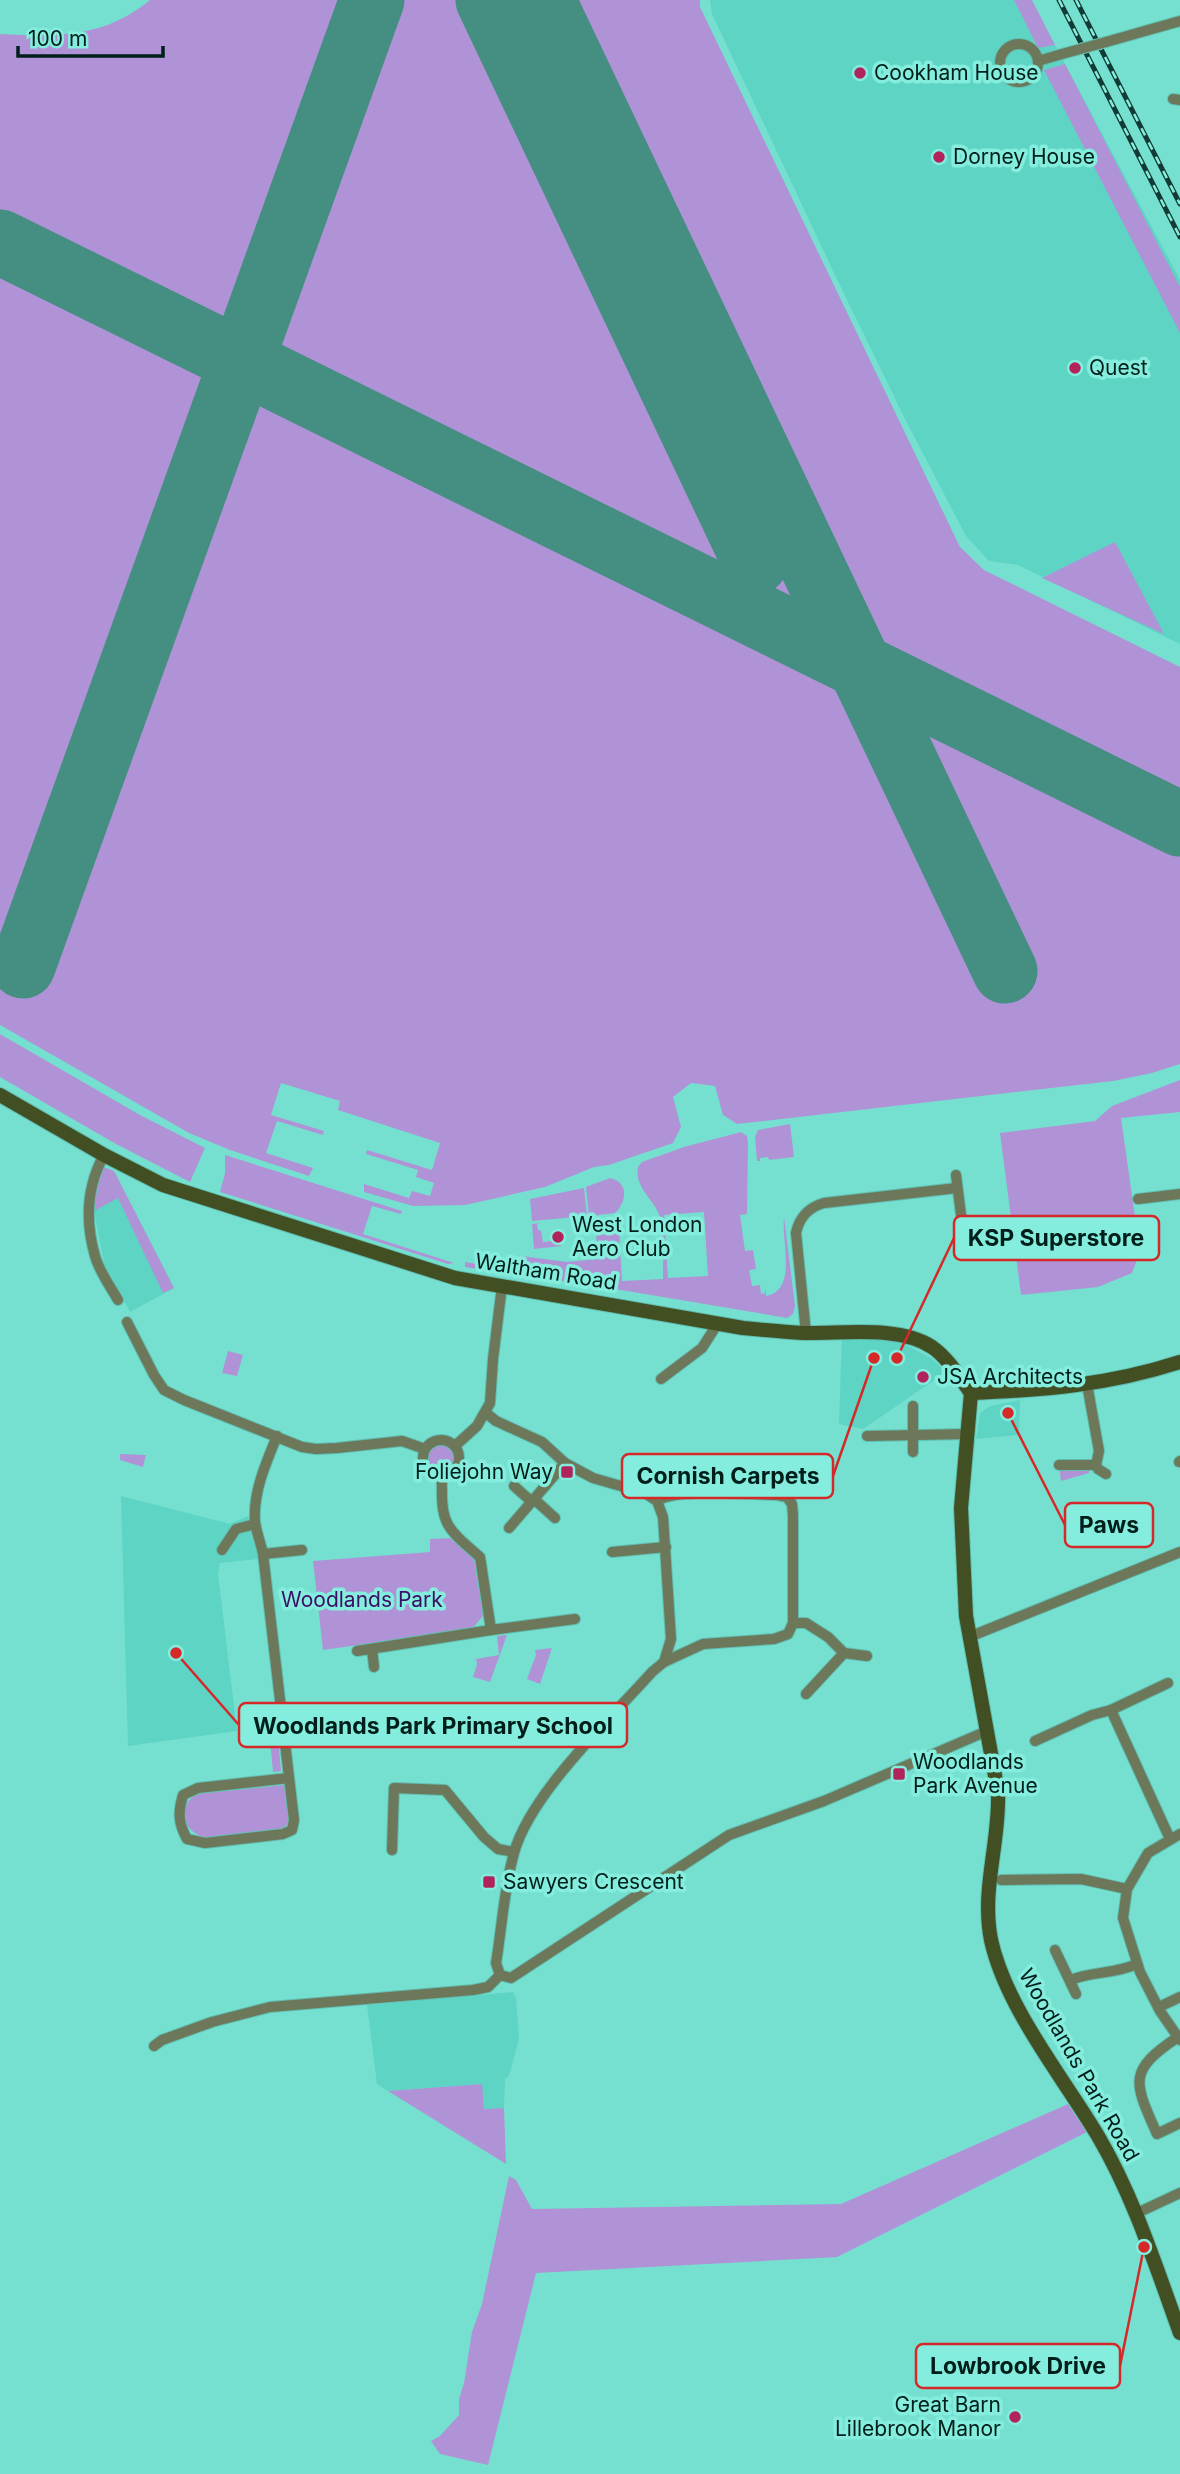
<svg xmlns="http://www.w3.org/2000/svg" width="1180" height="2474" font-family="Inter,sans-serif">
	<style>
		.built { fill: #5dd4c4 }
		.green { fill: #af93d6; fill-rule: evenodd }
		.lines { fill: none; stroke-linecap: round; stroke-linejoin: round }
		.runway { stroke: #448e82; stroke-width: 65 }
		.street-casing { stroke: #61bdaf; stroke-width: 12 }
		.secondary-casing { stroke: #61bdaf; stroke-width: 16 }
		.street { stroke: #6d7759; stroke-width: 10 }
		.secondary { stroke: #424f22; stroke-width: 14 }
		.rail-casing { stroke: #123b35; stroke-width: 5 }
		.rail { stroke: #84eddd; stroke-width: 2.5; stroke-dasharray: 8; stroke-linecap: butt }
		.street-bridge-casing { stroke: #61bdaf; stroke-width: 12; stroke-linecap: butt }
		.street-bridge { stroke: #6d7759; stroke-width: 10 }
		.poi-dot { fill: #b1235b; stroke: #84eddd; stroke-width: 2.5 }
		.labels { text-anchor: middle; stroke-width: 7; stroke-linejoin: round; paint-order: stroke }
		.poi-label { font-size: 21px; fill: #001e1a; stroke: #84eddd; text-anchor: start }
		.street-label { font-size: 21px; fill: #001e1a; stroke: #84eddd }
		.park-label { font-size: 21px; fill: #3d0e65; stroke: #84eddd }
		.leader { fill: none; stroke: #d62828; stroke-width: 2.5 }
		.callout-dot { fill: #d62828; stroke: #84eddd; stroke-width: 2.5 }
		.callout { fill: #84eddd; stroke: #d62828; stroke-width: 2.5 }
		.callout-label { font-size: 23px; text-anchor: middle; font-weight: bold; fill: #001e1a }
	</style>
	<rect width="100%" height="100%" fill="#76e0d0"/>
	<g class="built">
		<path d="M 710,0 L 1031,0 L 1180,280 L 1180,644 L 1018,565 L 989,561 L 966,536 L 903,415 L 835,275 L 712,14 Z"/>
		<path d="M 114,1171 L 174,1288 L 130,1312 L 104,1263 L 94,1211 Z"/>
		<path d="M 842,1334 L 879,1338 L 904,1344 L 931,1358 L 946,1372 L 863,1429 L 839,1424 Z"/>
		<path d="M 1020,1400 L 1019,1435 L 976,1439 L 980,1413 L 990,1406 Z"/>
		<path d="M 121,1496 L 230,1524 L 248,1516 L 250,1530 L 255,1535 L 258,1559 L 220,1563 L 218,1574 L 237,1731 L 128,1746 Z"/>
		<path d="M 513,1992 L 516,1998 L 519,2039 L 509,2076 L 505,2079 L 504,2108 L 484,2110 L 481,2084 L 388,2091 L 377,2084 L 367,2005 Z"/>
	</g>
	<g class="green">
		<path d="M 150,0 L 700,0 L 700,7 L 960,547 L 984,570 L 1180,667 L 1180,1064 L 1152,1073 L 1113,1081 L 737,1124 L 723,1115 L 715,1086 L 691,1083 L 673,1097 L 681,1127 L 673,1143 L 609,1165 L 594,1167 L 545,1187 L 465,1205 L 413,1206 L 364,1192 L 364,1184 L 409,1198 L 412,1191 L 430,1196 L 434,1183 L 416,1177 L 418,1170 L 366,1154 L 367,1150 L 432,1170 L 440,1143 L 338,1110 L 340,1101 L 281,1083 L 271,1115 L 324,1131 L 323,1135 L 277,1121 L 266,1153 L 313,1168 L 309,1176 L 230,1150 L 189,1133 L 0,1025 L 0,34 C 57,37 104,38 150,0 Z"/>
		<path d="M 1014,0 L 1032,0 L 1055,45 L 1038,48 Z"/>
		<path d="M 1065,64 L 1180,287 L 1180,333 L 1044,70 Z"/>
		<path d="M 1115,542 L 1164,634 L 1042,578 Z"/>
		<path d="M 0,1034 L 140,1115 L 205,1148 L 190,1182 L 116,1144 L 0,1077 Z"/>
		<path d="M 1180,1080 L 1180,1112 L 1121,1118 L 1140,1252 L 1132,1273 L 1098,1287 L 1021,1295 L 1000,1133 L 1095,1121 L 1112,1106 Z"/>
		<path d="M 790,1124 L 794,1157 L 769,1160 L 768,1157 L 760,1158 L 760,1161 L 757,1161 L 755,1137 L 758,1130 Z"/>
		<path d="M 741,1132 L 747,1136 L 748,1143 L 747,1214 L 740,1215 L 745,1251 L 753,1250 L 756,1269 L 749,1270 L 752,1286 L 760,1285 L 761,1294 L 765,1293 L 765,1285 L 766,1296 C 798,1290 781,1241 784,1217 L 795,1306 L 793,1314 L 787,1318 L 615,1289 L 465,1267 L 465,1262 L 487,1266 L 488,1260 L 519,1264 L 521,1256 L 567,1262 L 598,1259 L 596,1232 L 619,1230 L 622,1281 L 663,1279 C 663,1261 664,1233 660,1217 C 655,1200 634,1188 638,1167 L 642,1162 L 684,1147 ZM 704,1212 L 708,1276 L 668,1278 L 664,1215 Z"/>
		<path d="M 225,1155 L 402,1211 L 401,1214 L 372,1206 L 363,1234 L 454,1263 L 448,1264 L 220,1192 L 225,1173 Z"/>
		<path d="M 104,1167 L 114,1171 L 174,1288 L 163,1293 L 118,1198 L 94,1211 C 94,1195 96,1180 104,1167 Z"/>
		<path d="M 610,1178 C 629,1182 627,1202 615,1213 L 589,1216 L 586,1187 Z"/>
		<path d="M 584,1188 L 587,1216 L 532,1221 L 530,1199 Z"/>
		<path d="M 541,1223 L 537,1224 L 538,1230 L 541,1231 L 543,1242 L 560,1240 L 561,1246 L 534,1249 L 532,1224 Z"/>
		<path d="M 228,1351 L 243,1355 L 237,1376 L 222,1373 Z"/>
		<circle cx="442" cy="1457" r="14"/>
		<path d="M 120,1454 L 146,1455 L 143,1467 L 120,1460 Z"/>
		<path d="M 1088,1463 L 1089,1473 L 1061,1481 L 1059,1465 Z"/>
		<path d="M 450,1538 L 474,1559 L 483,1616 L 472,1629 L 323,1650 L 313,1561 L 430,1552 L 430,1539 Z"/>
		<path d="M 507,1635 L 490,1682 L 473,1677 L 477,1664 L 476,1659 L 499,1655 L 497,1636 Z"/>
		<path d="M 552,1648 L 540,1684 L 527,1679 L 536,1655 L 535,1650 Z"/>
		<path d="M 278,1738 L 281,1771 L 273,1772 L 270,1739 Z"/>
		<path d="M 285,1785 L 289,1822 L 284,1828 L 204,1838 C 182,1829 176,1809 196,1794 Z"/>
		<path d="M 482,2084 L 484,2109 L 504,2108 L 506,2164 L 388,2091 Z"/>
		<path d="M 1068,2104 L 1087,2132 L 837,2257 L 536,2273 L 488,2465 L 440,2454 L 431,2441 L 440,2436 L 459,2415 L 459,2399 L 464,2383 L 472,2332 L 482,2304 L 509,2176 L 516,2180 L 532,2209 L 841,2204 Z"/>
	</g>
	<g class="lines">
		<g class="runway">
			<path d="M 488,0 L 755,563"/>
			<path d="M 543,0 L 1005,971"/>
			<path d="M 0,242 L 1180,824"/>
			<path d="M 23,966 L 372,0"/>
		</g>
		<defs>
			<g id="street">
				<path d="M 1106,42 L 1180,21"/>
				<circle cx="1019" cy="63" r="19"/>
				<path d="M 1038,61 L 1062,54"/>
				<path d="M 1173,99 L 1180,100"/>
				<path d="M 104,1155 C 87,1186 85,1221 95,1256 C 99,1271 110,1286 118,1300"/>
				<path d="M 956,1175 L 966,1255"/>
				<path d="M 1138,1199 L 1180,1194"/>
				<path d="M 127,1322 L 154,1375 L 164,1390 L 184,1400 L 302,1447 L 316,1449 L 337,1448 L 402,1441 L 425,1449"/>
				<path d="M 806,1333 L 796,1233 C 799,1218 809,1207 824,1203 L 957,1188"/>
				<path d="M 661,1379 L 702,1348 L 718,1323"/>
				<path d="M 913,1406 L 913,1452"/>
				<path d="M 486,1413 L 496,1421 L 542,1442 L 565,1463 L 593,1478 L 645,1493 L 657,1501 L 663,1517 L 671,1639 L 664,1662 L 652,1672 C 611,1718 530,1794 514,1853 C 504,1888 502,1927 496,1963 L 500,1975 L 511,1978 L 729,1835 L 824,1801 L 987,1731"/>
				<path d="M 277,1436 C 266,1463 253,1492 255,1521 C 256,1532 261,1543 263,1554 L 294,1820 L 292,1830 L 283,1834 L 205,1843 L 187,1839 C 178,1823 178,1812 183,1795 L 198,1788 L 289,1778"/>
				<path d="M 867,1436 L 967,1434"/>
				<circle cx="441" cy="1458" r="18"/>
				<path d="M 455,1446 L 477,1426 L 490,1403 L 493,1359 L 502,1286"/>
				<path d="M 1179,1462 L 1180,1461"/>
				<path d="M 1059,1465 L 1096,1465 L 1099,1451 L 1087,1384"/>
				<path d="M 1096,1465 L 1098,1469 L 1106,1474"/>
				<path d="M 442,1476 C 441,1524 444,1526 480,1557 L 491,1630"/>
				<path d="M 514,1486 L 532,1502"/>
				<path d="M 787,1497 L 800,1488"/>
				<path d="M 534,1499 L 555,1518"/>
				<path d="M 657,1501 C 676,1488 751,1494 777,1495 L 787,1497 L 792,1504 L 793,1515 L 793,1623 L 788,1634 L 774,1639 L 703,1644 L 664,1662"/>
				<path d="M 509,1528 L 565,1463"/>
				<path d="M 222,1550 L 236,1529 L 255,1524"/>
				<path d="M 612,1552 L 666,1547"/>
				<path d="M 263,1554 L 302,1550"/>
				<path d="M 793,1623 L 806,1623 L 828,1637 L 844,1653 L 867,1656"/>
				<path d="M 969,1637 L 1180,1552"/>
				<path d="M 372,1649 L 374,1667"/>
				<path d="M 357,1651 L 491,1630 L 575,1619"/>
				<path d="M 806,1694 L 844,1653"/>
				<path d="M 1111,1710 L 1170,1839"/>
				<path d="M 1035,1741 L 1092,1715 L 1111,1710 L 1168,1683"/>
				<path d="M 1180,1834 L 1148,1853 L 1127,1889 L 1123,1918 L 1140,1972 L 1160,2011 L 1180,2040"/>
				<path d="M 392,1850 L 394,1788 L 445,1790 L 484,1837 L 498,1849 L 514,1852"/>
				<path d="M 1001,1880 L 1081,1879 L 1127,1889"/>
				<path d="M 1055,1950 L 1076,1994"/>
				<path d="M 1070,1980 C 1094,1971 1115,1974 1137,1964"/>
				<path d="M 1159,2007 L 1180,1997"/>
				<path d="M 1178,2037 C 1127,2071 1134,2082 1157,2134 L 1180,2123"/>
				<path d="M 154,2046 L 162,2040 L 212,2022 L 270,2007 L 473,1990 L 488,1987 L 500,1975"/>
				<path d="M 1135,2214 L 1180,2193"/>
			</g>
			<g id="secondary">
				<path d="M 0,1095 L 104,1155 L 163,1185 L 455,1278 L 743,1328 C 763,1330 783,1332 803,1333 C 842,1334 898,1325 932,1347 C 948,1358 960,1378 971,1393"/>
				<path d="M 971,1393 L 961,1508 L 966,1616 L 998,1792 C 1000,1842 981,1889 991,1940 C 1006,2008 1063,2077 1098,2136 C 1134,2197 1156,2267 1180,2333"/>
				<path d="M 971,1393 C 1044,1390 1109,1385 1180,1362"/>
			</g>
		</defs>
		<use href="#street" class="street-casing"/>
		<use href="#secondary" class="secondary-casing"/>
		<use href="#street" class="street"/>
		<use href="#secondary" class="secondary"/>
		<defs>
			<g id="rail">
				<path d="M 1059,0 L 1180,237"/>
				<path d="M 1076,0 L 1180,204"/>
			</g>
		</defs>
		<use href="#rail" class="rail-casing"/>
		<use href="#rail" class="rail"/>
		<defs>
			<path id="street-bridge" d="M 1062,54 L 1106,42"/>
		</defs>
		<use href="#street-bridge" class="street-bridge-casing"/>
		<use href="#street-bridge" class="street-bridge"/>
	</g>
	<g class="poi-dot">
		<circle cx="860" cy="73" r="7"/>
		<circle cx="939" cy="157" r="7"/>
		<circle cx="1075" cy="368" r="7"/>
		<circle cx="558" cy="1237" r="7"/>
		<circle cx="923" cy="1377" r="7"/>
		<rect x="560" y="1465" width="14" height="14" rx="3.5"/>
		<rect x="892" y="1767" width="14" height="14" rx="3.5"/>
		<rect x="482" y="1875" width="14" height="14" rx="3.5"/>
		<circle cx="1015" cy="2417" r="7"/>
	</g>
	<g class="labels">
		<g class="poi-label">
			<text x="874" y="80">Cookham House</text>
			<text x="953" y="164">Dorney House</text>
			<text x="1089" y="375">Quest</text>
			<text x="572" y="1232">West London<tspan x="572" dy="24">Aero Club</tspan></text>
			<text x="937" y="1384">JSA Architects</text>
			<text x="553" y="1479" text-anchor="end">Foliejohn Way</text>
			<text x="913" y="1769">Woodlands<tspan x="913" dy="24">Park Avenue</tspan></text>
			<text x="503" y="1889">Sawyers Crescent</text>
			<text x="1001" y="2412" text-anchor="end">Great Barn<tspan x="1001" dy="24">Lillebrook Manor</tspan></text>
		</g>
		<g class="street-label">
			<text transform="translate(546 1272) rotate(9)" y="7">Waltham Road</text>
			<text transform="translate(1079 2065) rotate(60)" y="7">Woodlands Park Road</text>
		</g>
		<g class="park-label">
			<text x="362" y="1607">Woodlands Park</text>
		</g>
	</g>
	<path class="leader" d="M897 1358L954 1238M874 1358L833 1476M1008 1413L1065 1525M176 1653L239 1725M1144 2247L1120 2366"/>
	<g class="callout-dot">
		<circle cx="897" cy="1358" r="7"/>
		<circle cx="874" cy="1358" r="7"/>
		<circle cx="1008" cy="1413" r="7"/>
		<circle cx="176" cy="1653" r="7"/>
		<circle cx="1144" cy="2247" r="7"/>
	</g>
	<g class="callout">
		<rect x="954" y="1216" width="205" height="44" rx="7"/>
		<rect x="622" y="1454" width="211" height="44" rx="7"/>
		<rect x="1065" y="1503" width="88" height="44" rx="7"/>
		<rect x="239" y="1703" width="388" height="44" rx="7"/>
		<rect x="916" y="2344" width="204" height="44" rx="7"/>
	</g>
	<g class="callout-label">
		<text x="1056" y="1246">KSP Superstore</text>
		<text x="728" y="1484">Cornish Carpets</text>
		<text x="1109" y="1533">Paws</text>
		<text x="433" y="1734">Woodlands Park Primary School</text>
		<text x="1018" y="2374">Lowbrook Drive</text>
	</g>
	<path d="M18 46v10h145v-10" fill="none" stroke="#001e1a" stroke-width="3.5"/>
	<text x="28" y="46" font-size="21" fill="#001e1a" stroke="#84eddd" stroke-width="5" paint-order="stroke">100 m</text>
</svg>
